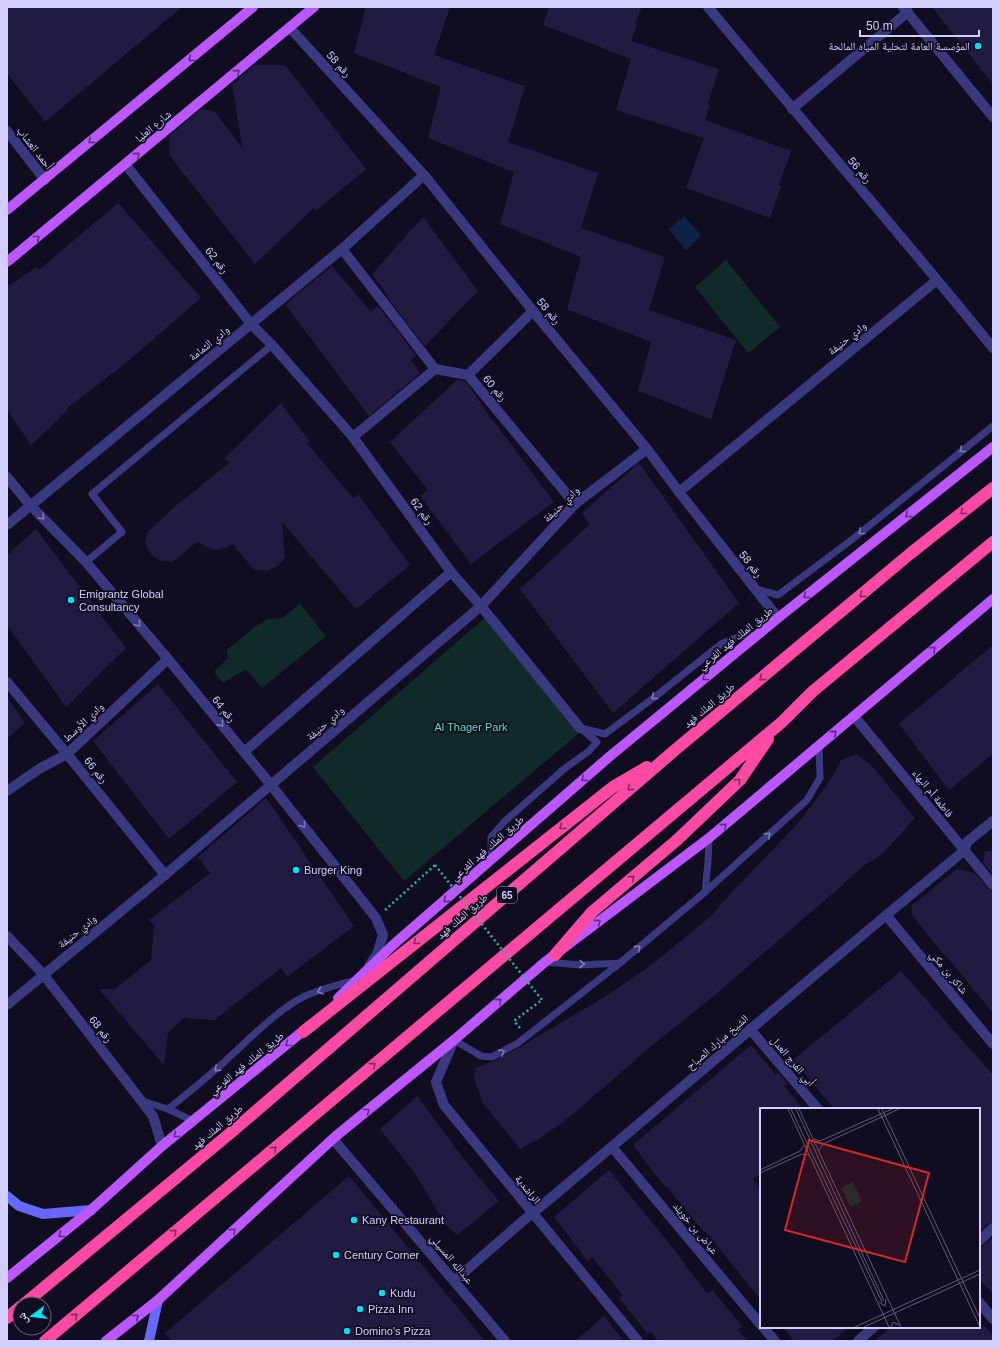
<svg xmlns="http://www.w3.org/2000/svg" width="1000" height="1348" font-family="Helvetica,'Noto Naskh Arabic',sans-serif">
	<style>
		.green { fill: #102a29 }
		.water { fill: #0d2345 }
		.building { fill: #211a41 }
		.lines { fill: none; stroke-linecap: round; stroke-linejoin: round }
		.path { stroke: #2fb0a7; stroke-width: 2.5; stroke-dasharray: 2 3; stroke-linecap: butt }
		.lane { stroke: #3a397f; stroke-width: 7 }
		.street { stroke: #3a397f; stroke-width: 10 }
		.secondary { stroke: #6766fd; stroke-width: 10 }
		.primary { stroke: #bc56fd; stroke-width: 10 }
		.highway { stroke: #fc4aa3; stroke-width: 12 }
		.path-bridge { stroke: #2fb0a7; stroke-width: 2.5; stroke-dasharray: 2 3; stroke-linecap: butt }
		.oneway { stroke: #5d2e84 }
		.oneway2 { stroke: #7e7cb8 }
		.oneway3 { stroke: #862c62 }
		.poi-dot { fill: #03e0f4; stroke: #100d21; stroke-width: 1.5 }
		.labels { text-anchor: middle; stroke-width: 3.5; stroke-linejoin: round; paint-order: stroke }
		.shield { fill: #100d21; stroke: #9894bc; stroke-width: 1 }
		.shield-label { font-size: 10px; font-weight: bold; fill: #d2cefe }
		.poi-label { font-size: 11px; fill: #d2cefe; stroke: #100d21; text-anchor: start }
		.street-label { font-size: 11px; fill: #d2cefe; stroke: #100d21 }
		.park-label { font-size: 11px; fill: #5bddba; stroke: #100d21 }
		.inset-road { fill: none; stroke: #5e5a79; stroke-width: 1 }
		.view { fill: #d62828; fill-opacity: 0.15; stroke: #d62828; stroke-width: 2 }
		.inset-edge { fill: none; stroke: #d2cefe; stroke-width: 2 }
	</style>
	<rect width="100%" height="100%" fill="#100d21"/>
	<g class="green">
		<path d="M 726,260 L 780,327 L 748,353 L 695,287 Z"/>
		<path d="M 300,604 L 326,636 L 262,688 L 246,669 L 223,683 L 214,672 L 228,658 L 227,650 L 255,627 L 268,619 L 282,618 Z"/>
		<path d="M 487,616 L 579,733 L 404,881 L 313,767 Z"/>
	</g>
	<path class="water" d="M 684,216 L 701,235 L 686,251 L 669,229 Z"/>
	<g class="building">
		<path d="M 7,7 L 182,7 L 45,122 L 7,73 Z"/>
		<path d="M 366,7 L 450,7 L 434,55 L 525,86 L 508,142 L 598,173 L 581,228 L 665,257 L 649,310 L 736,340 L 711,419 L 638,391 L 651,342 L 567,309 L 581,257 L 500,224 L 514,172 L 428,138 L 441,87 L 354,53 Z"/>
		<path d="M 549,7 L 642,7 L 635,24 L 637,25 L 631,41 L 719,69 L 708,104 L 710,105 L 705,120 L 791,151 L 779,185 L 781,186 L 770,218 L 686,188 L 704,138 L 616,110 L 631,59 L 543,25 Z"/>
		<path d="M 932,7 L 993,7 L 993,84 Z"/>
		<path d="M 254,65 L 285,65 L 366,169 L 316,211 L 314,208 L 255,264 L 169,155 L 170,135 L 201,109 L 214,111 L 242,147 L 232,85 Z"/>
		<path d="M 118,203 L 201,298 L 126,363 L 66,409 L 67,411 L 31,445 L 7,410 L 7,287 L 37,267 L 39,270 Z"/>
		<path d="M 423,217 L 478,291 L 425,346 L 387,297 L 388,296 L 372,274 Z"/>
		<path d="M 332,266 L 371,312 L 378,306 L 416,355 L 411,360 L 420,373 L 369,416 L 286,305 L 295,296 Z"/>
		<path d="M 457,380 L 465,381 L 471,389 L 492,420 L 493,420 L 554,502 L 471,564 L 420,496 L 428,490 L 390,442 Z"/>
		<path d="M 281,403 L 309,441 L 307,443 L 353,498 L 358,494 L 410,565 L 356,609 L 282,522 L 285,558 L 278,566 L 266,571 L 253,569 L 233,544 L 225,548 L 217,550 L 211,549 L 197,542 L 172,562 L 161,561 L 151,555 L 145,543 L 147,533 L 172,509 L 229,463 L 225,458 Z"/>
		<path d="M 639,463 L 739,603 L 613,713 L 520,589 L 590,524 L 582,513 Z"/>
		<path d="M 36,529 L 126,648 L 66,707 L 7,625 L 7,555 Z"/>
		<path d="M 993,645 L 993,754 L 949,790 L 899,724 Z"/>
		<path d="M 158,684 L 237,782 L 169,839 L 93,741 Z"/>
		<path d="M 7,697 L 25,723 L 7,739 Z"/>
		<path d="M 856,754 L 872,766 L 915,818 L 882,854 L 863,866 L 839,888 L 715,995 L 655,1043 L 602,1089 L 562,1123 L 540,1138 L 520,1149 L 483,1103 L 474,1079 L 476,1068 L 490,1062 L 494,1061 L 520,1047 L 606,996 L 654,963 L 711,916 L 733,891 L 800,821 L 831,779 L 841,760 Z"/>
		<path d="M 266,798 L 354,926 L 287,977 L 281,968 L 214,1020 L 184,1018 L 168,1033 L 164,1065 L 99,989 L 115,989 L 151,960 L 154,926 L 149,920 L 210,873 L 198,857 Z"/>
		<path d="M 985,851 L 993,851 L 993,875 L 983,863 Z"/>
		<path d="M 957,869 L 975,873 L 988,889 L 993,891 L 993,1013 L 946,956 L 945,956 L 912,915 L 912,905 Z"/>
		<path d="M 901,971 L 993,1075 L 993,1222 L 989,1223 L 979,1232 L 979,1109 L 834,1109 L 803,1071 L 798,1075 L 788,1064 Z"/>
		<path d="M 751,1045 L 776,1075 L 778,1072 L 788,1084 L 784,1086 L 803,1109 L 761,1109 L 761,1173 L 753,1179 L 761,1190 L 761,1300 L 705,1231 L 704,1232 L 665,1185 L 664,1186 L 633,1145 Z"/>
		<path d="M 417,1096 L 470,1167 L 499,1201 L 457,1235 L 446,1225 L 414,1172 L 380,1129 Z"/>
		<path d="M 609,1170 L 672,1247 L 707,1294 L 712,1290 L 742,1326 L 738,1330 L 748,1341 L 658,1341 L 651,1332 L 648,1334 L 619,1298 L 623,1295 L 592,1257 L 588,1261 L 554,1217 Z"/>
		<path d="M 349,1176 L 485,1341 L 172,1341 L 165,1333 Z"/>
		<path d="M 993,1237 L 993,1294 L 979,1279 L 979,1247 L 983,1246 Z"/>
		<path d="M 604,1316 L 624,1341 L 575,1341 Z"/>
		<path d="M 783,1327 L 849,1327 L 832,1341 L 794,1341 Z"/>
		<path d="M 891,1327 L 986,1327 L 993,1336 L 993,1341 L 874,1341 Z"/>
	</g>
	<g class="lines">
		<g class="path">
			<path d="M 385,910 L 435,865"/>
			<path d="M 520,1028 L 514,1021 L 542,1000"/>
		</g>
		<g class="lane">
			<path d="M 86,562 L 122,532 L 92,494 L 272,345"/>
			<path d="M 756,589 L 778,595 L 854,538 L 993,426"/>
			<path d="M 580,728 L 605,734 L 656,696 L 721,644 L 743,635 L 757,636"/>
			<path d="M 491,860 L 491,837 L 505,821 L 564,769 L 589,751 L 597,742 L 581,729"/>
			<path d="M 705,892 L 708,862 L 709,838"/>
			<path d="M 545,962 L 581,965 L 620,963"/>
			<path d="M 454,1040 L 481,1056 L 492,1057 L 518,1043 L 620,963 L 705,892 L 807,800 L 820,778 L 819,745"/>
			<path d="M 142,1101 L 168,1109 C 191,1091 214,1072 236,1051 C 254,1034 282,1007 305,996 C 321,989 338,985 355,980"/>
			<path d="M 168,1109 L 193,1121"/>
		</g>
		<g class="street">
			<path d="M 708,7 C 802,121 900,233 993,348"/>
			<path d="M 903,7 L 993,117"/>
			<path d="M 290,28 L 424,175 L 533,311 L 647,449 L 679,492 L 778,618"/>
			<path d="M 792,109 L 908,12"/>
			<path d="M 7,131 L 45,180"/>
			<path d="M 126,165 L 251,324 L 272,345 L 353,437 L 451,572 L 481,606 L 580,728"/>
			<path d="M 342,249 L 435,369 L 468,375 L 575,504"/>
			<path d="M 468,375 L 533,311"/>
			<path d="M 353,437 L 435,369"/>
			<path d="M 7,477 L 30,505 L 86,562 L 168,659 L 271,785 L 376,918 L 383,935 L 377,954 L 369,966"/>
			<path d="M 679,492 L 937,280"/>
			<path d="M 7,525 L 342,249 L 424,175"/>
			<path d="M 7,682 L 67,754 L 165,875"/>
			<path d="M 854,716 L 993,885"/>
			<path d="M 244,752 L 451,572"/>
			<path d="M 7,791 L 39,769 L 67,754 L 168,659"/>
			<path d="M 886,915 L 993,1044"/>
			<path d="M 7,936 L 43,974 L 153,1116 L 162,1146"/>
			<path d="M 7,1005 L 165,875 L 481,606 L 575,504 L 647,449"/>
			<path d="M 750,1029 L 818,1109"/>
			<path d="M 454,1040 L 436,1082 L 444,1105 L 638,1341"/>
			<path d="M 333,1139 L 505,1341"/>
			<path d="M 612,1147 L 761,1325"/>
			<path d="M 979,1241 L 993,1228"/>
			<path d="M 454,1281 L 532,1213 L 539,1208 C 681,1089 821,968 965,850 L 967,842 L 993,821"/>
			<path d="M 979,1302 L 993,1319"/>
			<path d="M 763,1327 L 775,1341"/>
			<path d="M 858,1341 L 874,1327"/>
		</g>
		<g class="secondary">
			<path d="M 7,1196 L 19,1206 L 43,1214 L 91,1210"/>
			<path d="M 149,1341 L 158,1300"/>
		</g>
		<g class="primary">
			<path d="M 7,210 L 253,7"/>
			<path d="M 7,262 L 314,7"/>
			<path d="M 338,998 L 393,945 L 609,757 L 778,618 L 993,447"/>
			<path d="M 7,1278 L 91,1210 L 162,1146 L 308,1027"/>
			<path d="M 106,1341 L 158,1300 L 336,1136 L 454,1040 L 545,962 L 709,838 L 993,599"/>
		</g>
		<g class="highway">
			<path d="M 555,955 L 592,912 L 677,840 L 740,780 L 768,739"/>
			<path d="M 303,1032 L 613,787 L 647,767"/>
			<path d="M 24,1304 L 234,1130 L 675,750 L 911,553 L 993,488"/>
			<path d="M 7,1318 L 20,1307"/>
			<path d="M 45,1341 L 782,722 L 812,692 L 993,542"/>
		</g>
		<path class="path-bridge" d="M 435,865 L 542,1000"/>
	</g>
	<defs><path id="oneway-chevron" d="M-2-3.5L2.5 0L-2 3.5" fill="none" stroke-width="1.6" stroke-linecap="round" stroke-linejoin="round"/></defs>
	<g class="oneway">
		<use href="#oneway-chevron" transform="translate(191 59) rotate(140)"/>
		<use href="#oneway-chevron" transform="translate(237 72) rotate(-40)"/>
		<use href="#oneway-chevron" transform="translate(91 141) rotate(140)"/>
		<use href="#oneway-chevron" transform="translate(137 155) rotate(-40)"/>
		<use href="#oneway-chevron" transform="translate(37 238) rotate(-39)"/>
		<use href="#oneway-chevron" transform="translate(908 515) rotate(141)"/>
		<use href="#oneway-chevron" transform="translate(806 596) rotate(141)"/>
		<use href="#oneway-chevron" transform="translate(933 649) rotate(-40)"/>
		<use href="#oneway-chevron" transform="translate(705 678) rotate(141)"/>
		<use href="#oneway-chevron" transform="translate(834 733) rotate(-40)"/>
		<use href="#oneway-chevron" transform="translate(584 779) rotate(139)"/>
		<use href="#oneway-chevron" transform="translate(724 826) rotate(-40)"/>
		<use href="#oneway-chevron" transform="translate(446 900) rotate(139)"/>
		<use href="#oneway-chevron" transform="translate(598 922) rotate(-37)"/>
		<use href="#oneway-chevron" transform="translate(499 1001) rotate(-41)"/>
		<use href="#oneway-chevron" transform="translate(288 1044) rotate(141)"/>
		<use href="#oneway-chevron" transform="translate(367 1111) rotate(-39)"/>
		<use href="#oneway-chevron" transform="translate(176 1135) rotate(141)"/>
		<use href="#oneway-chevron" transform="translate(233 1231) rotate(-43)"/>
		<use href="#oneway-chevron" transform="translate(61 1235) rotate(141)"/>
		<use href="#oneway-chevron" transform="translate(136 1317) rotate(-38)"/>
	</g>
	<g class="oneway2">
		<use href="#oneway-chevron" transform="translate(962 450) rotate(141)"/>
		<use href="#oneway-chevron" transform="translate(42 517) rotate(45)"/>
		<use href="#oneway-chevron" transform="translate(861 532) rotate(141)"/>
		<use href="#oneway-chevron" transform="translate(138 624) rotate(50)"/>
		<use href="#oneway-chevron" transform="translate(654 697) rotate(142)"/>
		<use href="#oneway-chevron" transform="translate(221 724) rotate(51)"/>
		<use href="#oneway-chevron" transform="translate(303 825) rotate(52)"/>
		<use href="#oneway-chevron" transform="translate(768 835) rotate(-42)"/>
		<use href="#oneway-chevron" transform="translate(638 948) rotate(-40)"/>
		<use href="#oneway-chevron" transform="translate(582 964)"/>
		<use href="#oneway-chevron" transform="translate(320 991) rotate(161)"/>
		<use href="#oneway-chevron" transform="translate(502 1052) rotate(-30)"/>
		<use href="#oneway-chevron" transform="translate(217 1069) rotate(138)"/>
	</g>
	<g class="oneway3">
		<use href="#oneway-chevron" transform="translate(963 512) rotate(141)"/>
		<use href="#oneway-chevron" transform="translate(862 595) rotate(140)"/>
		<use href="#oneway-chevron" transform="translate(762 678) rotate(140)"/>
		<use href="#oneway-chevron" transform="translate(738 781) rotate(-47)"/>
		<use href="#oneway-chevron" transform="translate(630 788) rotate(139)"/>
		<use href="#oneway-chevron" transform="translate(562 827) rotate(142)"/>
		<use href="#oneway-chevron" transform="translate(632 878) rotate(-40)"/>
		<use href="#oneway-chevron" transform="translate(416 942) rotate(142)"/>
		<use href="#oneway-chevron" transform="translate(373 1065) rotate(-40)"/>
		<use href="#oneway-chevron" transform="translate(274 1149) rotate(-40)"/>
		<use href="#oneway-chevron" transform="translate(174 1232) rotate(-40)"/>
		<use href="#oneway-chevron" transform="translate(75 1316) rotate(-40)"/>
	</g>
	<g class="poi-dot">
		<circle cx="978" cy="46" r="4"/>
		<circle cx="71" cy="600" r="4"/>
		<circle cx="296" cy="870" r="4"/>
		<circle cx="354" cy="1220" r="4"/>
		<circle cx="336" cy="1255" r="4"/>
		<circle cx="382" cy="1293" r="4"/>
		<circle cx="360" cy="1309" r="4"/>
		<circle cx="347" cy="1331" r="4"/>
	</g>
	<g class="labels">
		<rect class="shield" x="497" y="887" width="20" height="16" rx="3"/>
		<g class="shield-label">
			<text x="507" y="899">65</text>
		</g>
		<g class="poi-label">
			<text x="970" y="50" text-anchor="end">المؤسسة العامة لتحلية المياه المالحة</text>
			<text x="79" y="598">Emigrantz Global<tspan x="79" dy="13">Consultancy</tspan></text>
			<text x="304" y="874">Burger King</text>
			<text x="362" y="1224">Kany Restaurant</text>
			<text x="344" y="1259">Century Corner</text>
			<text x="390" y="1297">Kudu</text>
			<text x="368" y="1313">Pizza Inn</text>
			<text x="355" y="1335">Domino's Pizza</text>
		</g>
		<g class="street-label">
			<text transform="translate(339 64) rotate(48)" y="4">رقم 58</text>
			<text transform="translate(153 126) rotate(-40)" y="4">شارع العليا</text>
			<text transform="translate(35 148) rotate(52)" y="4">أحمد العشاب</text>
			<text transform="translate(860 170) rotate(50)" y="4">رقم 56</text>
			<text transform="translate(217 260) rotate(52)" y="4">رقم 62</text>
			<text transform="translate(549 311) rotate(50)" y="4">رقم 58</text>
			<text transform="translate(847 338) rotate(-39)" y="4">وادي حنيفة</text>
			<text transform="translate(209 343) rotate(-39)" y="4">وادي الثمامة</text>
			<text transform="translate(495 388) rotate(50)" y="4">رقم 60</text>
			<text transform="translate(561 504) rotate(-44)" y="4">وادي حنيفة</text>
			<text transform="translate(422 511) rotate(54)" y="4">رقم 62</text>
			<text transform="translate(751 564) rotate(52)" y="4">رقم 58</text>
			<text transform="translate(735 638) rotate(-39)" y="4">طريق الملك فهد الفرعي</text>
			<text transform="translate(709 705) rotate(-40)" y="4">طريق الملك فهد</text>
			<text transform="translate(224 709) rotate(51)" y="4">رقم 64</text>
			<text transform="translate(83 722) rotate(-43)" y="4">وادي الأوسط</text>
			<text transform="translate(325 723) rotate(-41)" y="4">وادي حنيفة</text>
			<text transform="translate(96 770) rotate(51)" y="4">رقم 66</text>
			<text transform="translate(933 793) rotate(51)" y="4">فاطمة أم البهاء</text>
			<text transform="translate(487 848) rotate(-41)" y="4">طريق الملك فهد الفرعي</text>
			<text transform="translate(462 916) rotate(-41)" y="4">طريق الملك فهد</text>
			<text transform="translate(77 931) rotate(-39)" y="4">وادي حنيفة</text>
			<text transform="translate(949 972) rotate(50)" y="4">شاكر بن مكي</text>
			<text transform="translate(101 1029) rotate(52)" y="4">رقم 68</text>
			<text transform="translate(717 1042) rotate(-41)" y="4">الشيخ مبارك الصباح</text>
			<text transform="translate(793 1061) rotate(50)" y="4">أبي الفرج العدل</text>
			<text transform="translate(246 1063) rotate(-39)" y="4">طريق الملك فهد الفرعي</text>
			<text transform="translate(217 1127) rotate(-40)" y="4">طريق الملك فهد</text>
			<text transform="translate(528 1189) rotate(51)" y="4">الراشدية</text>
			<text transform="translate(696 1228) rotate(50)" y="4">عياض بن خويلد</text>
			<text transform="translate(452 1259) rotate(50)" y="4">عبدالله المسيلي</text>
		</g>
		<g class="park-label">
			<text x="471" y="731">Al Thager Park</text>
		</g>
	</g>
	<g transform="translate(760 1108)">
		<rect width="220" height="220" fill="#100d21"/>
		<path d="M 93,74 L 102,93 L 90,99 L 81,80 Z" fill="#102a29"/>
		<path class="inset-road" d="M 28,1 L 129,219M 31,1 L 122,194M 36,1 L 124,193M 39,1 L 141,219M 118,1 L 220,219M 122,1 L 220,210M 54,31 L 60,33 L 132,1M 59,42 L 63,36 L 139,1M 0,62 L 40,43 L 44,37M 0,65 L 42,46 L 49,47M 119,194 L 125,198 L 126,191M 95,219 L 220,162M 104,219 L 220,166M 131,219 L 133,214 L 139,217"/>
		<path class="view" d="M 49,32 L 169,65 L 145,154 L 25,122 Z"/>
		<rect width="220" height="220" class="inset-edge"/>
	</g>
	<rect width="1000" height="1348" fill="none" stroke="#d2cefe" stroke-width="16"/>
	<g transform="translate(32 1316) rotate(255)"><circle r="19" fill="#100d21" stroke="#5e5a79"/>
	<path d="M0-3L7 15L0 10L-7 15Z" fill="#03e0f4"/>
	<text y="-6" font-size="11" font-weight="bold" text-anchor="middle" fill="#d2cefe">ش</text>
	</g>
	<path d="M860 30v6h119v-6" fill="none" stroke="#d2cefe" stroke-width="2"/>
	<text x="866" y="30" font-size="12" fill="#d2cefe" stroke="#100d21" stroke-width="3" paint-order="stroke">50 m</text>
</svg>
